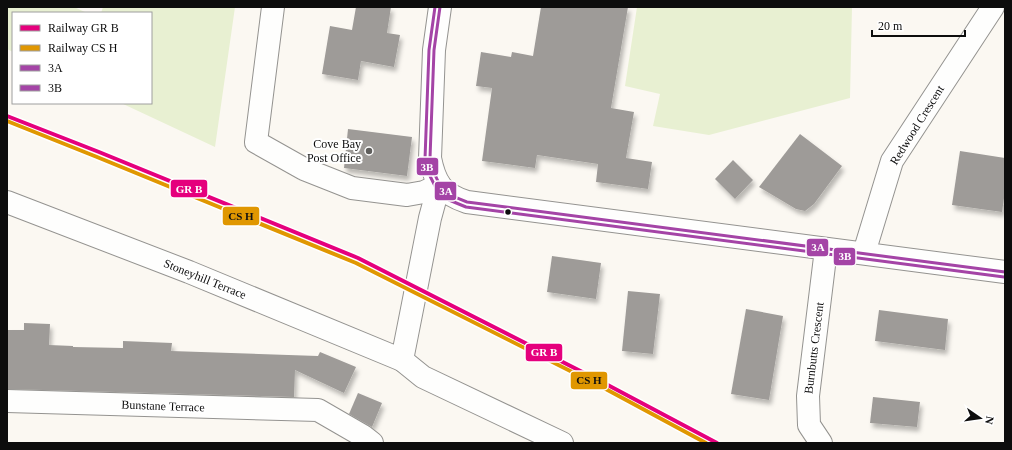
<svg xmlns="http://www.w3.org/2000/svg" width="1012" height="450" font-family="'Times New Roman',serif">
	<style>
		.green { fill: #e8f0d2 }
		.building { fill: #9e9b98; filter: url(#shadow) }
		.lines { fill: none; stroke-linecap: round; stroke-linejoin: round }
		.minor-casing { stroke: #949390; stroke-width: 24 }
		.minor { stroke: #fefefd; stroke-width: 22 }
		.bus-1-casing { stroke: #fff; stroke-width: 6 }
		.bus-2-casing { stroke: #fff; stroke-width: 6 }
		.bus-1 { stroke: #a444a6; stroke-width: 3 }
		.bus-2 { stroke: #a444a6; stroke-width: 3 }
		.rail-1-casing { stroke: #fff; stroke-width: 7 }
		.rail-2-casing { stroke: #fff; stroke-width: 7 }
		.rail-1 { stroke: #e5007d; stroke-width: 4 }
		.rail-2 { stroke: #e09701; stroke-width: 4 }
		.poi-dot { fill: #605f5d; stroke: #fff; stroke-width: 1.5 }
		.bus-dot { fill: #0d0d0d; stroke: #fff; stroke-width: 1.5 }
		.labels { text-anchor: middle; stroke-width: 4; stroke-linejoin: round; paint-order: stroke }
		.street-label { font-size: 12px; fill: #0d0d0d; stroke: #fff }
		.poi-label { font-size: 12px; fill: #0d0d0d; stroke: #fff; text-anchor: end }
		.line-badge { stroke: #fff; stroke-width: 1.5 }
		.badge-label { font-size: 11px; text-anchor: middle; font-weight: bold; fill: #fff }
		.pale-badge-label { font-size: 11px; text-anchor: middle; font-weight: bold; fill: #111 }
	</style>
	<defs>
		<filter id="shadow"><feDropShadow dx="2.5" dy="4.5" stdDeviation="2" flood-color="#0004"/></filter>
	</defs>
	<rect width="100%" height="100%" fill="#fbf8f2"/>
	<g class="green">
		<path d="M 7,7 L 74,7 L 87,13 L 13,13 L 13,52 L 7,49 Z"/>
		<path d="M 103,7 L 235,7 L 215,147 L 121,103 L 151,103 L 151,13 L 101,13 Z"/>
		<path d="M 637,7 L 852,7 L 850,98 L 709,135 L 653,126 L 660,94 L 625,86 Z"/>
	</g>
	<g class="building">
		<path d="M 356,7 L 391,7 L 387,33 L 400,35 L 394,67 L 361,61 L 358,80 L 322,74 L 330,26 L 352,30 Z"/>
		<path d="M 541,7 L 628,7 L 611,108 L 634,112 L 626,158 L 652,162 L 648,189 L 596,182 L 598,164 L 537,155 L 535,168 L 482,161 L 492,88 L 476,86 L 481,52 L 511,57 L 512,52 L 533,56 Z"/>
		<path d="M 348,129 L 412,137 L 407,176 L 344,168 Z"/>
		<path d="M 800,134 L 842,166 L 814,204 L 805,211 L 796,209 L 759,187 Z"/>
		<path d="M 960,151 L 1005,158 L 1005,191 L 1002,212 L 952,205 Z"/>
		<path d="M 733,160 L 753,180 L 735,199 L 715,179 Z"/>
		<path d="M 552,256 L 601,263 L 596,299 L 547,292 Z"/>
		<path d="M 628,291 L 660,294 L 653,354 L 622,351 Z"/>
		<path d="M 746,309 L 783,316 L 769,400 L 731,394 Z"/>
		<path d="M 879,310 L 948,319 L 945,350 L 875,341 Z"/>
		<path d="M 24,323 L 50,324 L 49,345 L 73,346 L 73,347 L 123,348 L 123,341 L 172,343 L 171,351 L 318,356 L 320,352 L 356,367 L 344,393 L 295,370 L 294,397 L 7,389 L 7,330 L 24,330 Z"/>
		<path d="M 358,393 L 382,403 L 372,427 L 349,414 Z"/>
		<path d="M 873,397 L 920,402 L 917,427 L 870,423 Z"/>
	</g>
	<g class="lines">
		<defs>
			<g id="minor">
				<path d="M 273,7 L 256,142 L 304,169 L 352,188 L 407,195 L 424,192 L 439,185"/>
				<path d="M 440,7 L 434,50 L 430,158 C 435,183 442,194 467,202 L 1005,272"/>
				<path d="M 7,202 L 189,272 L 402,360 L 423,377 L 562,443"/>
				<path d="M 864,253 L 892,161 L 993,7"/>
				<path d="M 402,360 L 430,218 L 439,185"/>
				<path d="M 7,401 L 318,410 L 363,436 L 372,443"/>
				<path d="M 821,443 L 809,425 L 808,396 L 826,249"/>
			</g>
		</defs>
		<use href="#minor" class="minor-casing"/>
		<use href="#minor" class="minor"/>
		<defs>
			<path id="bus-1" d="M 440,7 L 434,50 L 430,158 C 436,184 442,193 467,202 L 1005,272"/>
			<path id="bus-2" d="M 435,7 L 429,50 L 425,159 L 430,176 L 437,190 L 449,200 L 466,207 L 1004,277"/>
		</defs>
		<use href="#bus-1" class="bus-1-casing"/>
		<use href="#bus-2" class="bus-2-casing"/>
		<use href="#bus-1" class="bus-1"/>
		<use href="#bus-2" class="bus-2"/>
		<defs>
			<path id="rail-1" d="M 7,116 L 99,152 L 358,258 L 604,383 L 717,443"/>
			<path id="rail-2" d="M 7,121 L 97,157 L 356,263 L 602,387 L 706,443"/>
		</defs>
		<use href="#rail-1" class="rail-1-casing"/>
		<use href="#rail-2" class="rail-2-casing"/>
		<use href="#rail-1" class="rail-1"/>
		<use href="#rail-2" class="rail-2"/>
	</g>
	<circle class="poi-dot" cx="369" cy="151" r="4"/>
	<circle class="bus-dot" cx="508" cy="212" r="3.5"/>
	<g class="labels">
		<g class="street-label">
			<text transform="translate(917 125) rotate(-58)" y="4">Redwood Crescent</text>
			<text transform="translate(205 279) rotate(22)" y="4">Stoneyhill Terrace</text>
			<text transform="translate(814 348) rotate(-83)" y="4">Burnbutts Crescent</text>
			<text transform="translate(163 406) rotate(2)" y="4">Bunstane Terrace</text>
		</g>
		<g class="poi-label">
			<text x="361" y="148">Cove Bay<tspan x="361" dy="14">Post Office</tspan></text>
		</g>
	</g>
	<g class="line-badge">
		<rect x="416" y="157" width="23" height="19" rx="4" fill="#a444a6"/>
		<rect x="170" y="179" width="38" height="19" rx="4" fill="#e5007d"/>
		<rect x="434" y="181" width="23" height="20" rx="4" fill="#a444a6"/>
		<rect x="222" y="206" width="38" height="20" rx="4" fill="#e09701"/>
		<rect x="806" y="238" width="23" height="19" rx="4" fill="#a444a6"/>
		<rect x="833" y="247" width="23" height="19" rx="4" fill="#a444a6"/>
		<rect x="525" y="343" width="38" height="19" rx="4" fill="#e5007d"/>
		<rect x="570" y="371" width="38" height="19" rx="4" fill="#e09701"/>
	</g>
	<g class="badge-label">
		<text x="427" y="171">3B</text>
		<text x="189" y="193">GR B</text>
		<text x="446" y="195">3A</text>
		<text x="818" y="251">3A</text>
		<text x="845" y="260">3B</text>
		<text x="544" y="356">GR B</text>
	</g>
	<g class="pale-badge-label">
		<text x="241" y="220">CS H</text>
		<text x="589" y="384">CS H</text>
	</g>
	<rect width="1012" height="450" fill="none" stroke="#0d0d0d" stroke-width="16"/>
	<rect x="12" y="12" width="140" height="92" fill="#ffffff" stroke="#9e9e9e"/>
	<rect x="20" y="25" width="20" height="6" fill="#e5007d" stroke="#9e9e9e"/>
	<text x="48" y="32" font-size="12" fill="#0d0d0d">Railway GR B</text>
	<rect x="20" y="45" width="20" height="6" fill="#e09701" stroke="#9e9e9e"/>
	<text x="48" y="52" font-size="12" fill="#0d0d0d">Railway CS H</text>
	<rect x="20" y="65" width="20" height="6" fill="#a444a6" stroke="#9e9e9e"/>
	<text x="48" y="72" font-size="12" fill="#0d0d0d">3A</text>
	<rect x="20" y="85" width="20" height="6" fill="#a444a6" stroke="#9e9e9e"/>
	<text x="48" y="92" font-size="12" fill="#0d0d0d">3B</text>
	<g transform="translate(980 418) rotate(103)" stroke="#ffffff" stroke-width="3" paint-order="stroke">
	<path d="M0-3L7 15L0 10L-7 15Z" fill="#0d0d0d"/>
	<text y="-6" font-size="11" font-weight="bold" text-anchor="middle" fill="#0d0d0d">N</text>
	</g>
	<path d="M872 30v6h93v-6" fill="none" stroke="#0d0d0d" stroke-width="2"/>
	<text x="878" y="30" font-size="12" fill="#0d0d0d" stroke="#ffffff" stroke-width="3" paint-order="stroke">20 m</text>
</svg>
